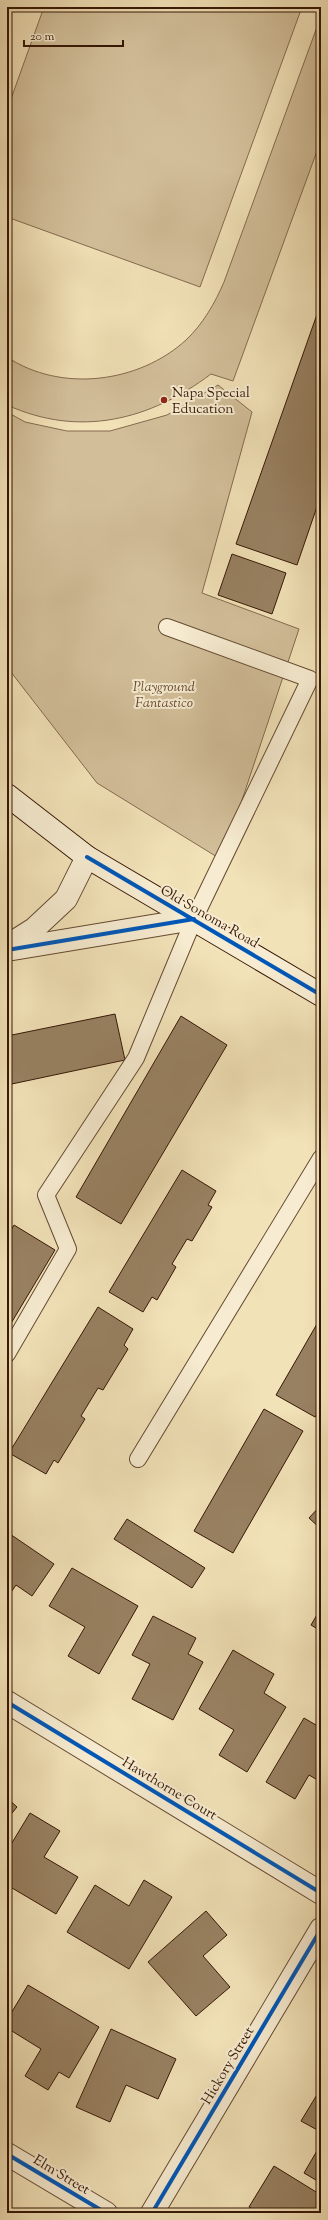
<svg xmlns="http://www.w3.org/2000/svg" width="328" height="2220" font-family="'Sorts Mill Goudy',serif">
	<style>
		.green { fill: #d2bf9a; stroke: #846b50 }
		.building { fill: #988162; stroke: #361705 }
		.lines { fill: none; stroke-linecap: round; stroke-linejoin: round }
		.service-casing { stroke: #654a32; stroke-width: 18 }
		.minor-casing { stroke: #654a32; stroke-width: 24 }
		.secondary-casing { stroke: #361705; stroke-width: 24 }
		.service { stroke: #f7ecd1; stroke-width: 16 }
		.minor { stroke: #f7ecd1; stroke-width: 22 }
		.secondary { stroke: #f7ecd1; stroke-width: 22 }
		.cycleway-casing { stroke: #f7ecd1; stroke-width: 6 }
		.cycleway { stroke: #0057b8; stroke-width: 4 }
		.poi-dot { fill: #8f2418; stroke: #f7ecd1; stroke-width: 1.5 }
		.labels { text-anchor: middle; stroke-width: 4; stroke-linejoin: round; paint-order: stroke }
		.poi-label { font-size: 14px; fill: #361705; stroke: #f7ecd1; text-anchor: start }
		.park-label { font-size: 14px; font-style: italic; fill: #654932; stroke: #f7ecd1 }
		.street-label { font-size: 14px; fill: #361705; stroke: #f7ecd1 }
	</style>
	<rect width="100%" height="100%" fill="#f2e2b8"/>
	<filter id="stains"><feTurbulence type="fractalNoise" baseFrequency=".005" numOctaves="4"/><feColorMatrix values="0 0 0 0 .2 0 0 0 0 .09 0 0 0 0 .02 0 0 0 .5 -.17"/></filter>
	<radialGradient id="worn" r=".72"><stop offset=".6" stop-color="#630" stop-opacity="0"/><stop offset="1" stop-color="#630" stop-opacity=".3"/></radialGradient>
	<g class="green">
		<path d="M 44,7 L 302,7 L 200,287 L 7,217 L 7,110 Z"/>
		<path d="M 321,16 L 321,140 L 233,381 L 211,374 C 150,420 80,438 7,405 L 7,357 C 61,393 139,383 186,340 C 203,324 215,303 224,282 Z"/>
		<path d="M 218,385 L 252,412 L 202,593 L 299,629 L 222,860 L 97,783 L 7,667 L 7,412 L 25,422 L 67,431 L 110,431 L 167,415 Z"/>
	</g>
	<g class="building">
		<path d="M 321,303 L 321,495 L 297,565 L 236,544 Z"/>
		<path d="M 232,554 L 286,573 L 272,614 L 218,595 Z"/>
		<path d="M 115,1014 L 125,1060 L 7,1085 L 7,1036 Z"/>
		<path d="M 181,1016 L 227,1045 L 121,1224 L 76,1197 Z"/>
		<path d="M 182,1170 L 216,1191 L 208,1205 L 212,1207 L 192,1241 L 187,1239 L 172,1264 L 176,1267 L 157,1300 L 152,1297 L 143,1312 L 109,1292 Z"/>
		<path d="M 14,1225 L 55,1250 L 7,1330 L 7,1237 Z"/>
		<path d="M 98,1307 L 133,1329 L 124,1345 L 128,1349 L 103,1390 L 98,1388 L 81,1416 L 85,1419 L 58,1463 L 54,1460 L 46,1474 L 9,1453 Z"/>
		<path d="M 321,1317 L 321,1407 L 315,1417 L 276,1395 Z"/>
		<path d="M 264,1409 L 303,1431 L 233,1553 L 194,1531 Z"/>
		<path d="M 321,1505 L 321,1529 L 309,1518 Z"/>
		<path d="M 127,1519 L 205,1568 L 192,1588 L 114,1539 Z"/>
		<path d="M 7,1532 L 54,1564 L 32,1596 L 16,1585 L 7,1598 Z"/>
		<path d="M 72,1568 L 138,1606 L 99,1674 L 68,1656 L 85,1627 L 49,1606 Z"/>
		<path d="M 321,1608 L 321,1631 L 311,1625 Z"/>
		<path d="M 153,1616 L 196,1638 L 188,1654 L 203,1662 L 173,1720 L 132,1699 L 150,1664 L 132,1655 Z"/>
		<path d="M 233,1650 L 274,1674 L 264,1693 L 286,1707 L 247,1772 L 219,1755 L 234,1730 L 199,1709 Z"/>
		<path d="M 304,1718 L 321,1728 L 321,1782 L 309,1775 L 295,1799 L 266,1782 Z"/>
		<path d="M 7,1798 L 17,1807 L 7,1819 Z"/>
		<path d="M 30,1813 L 60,1831 L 44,1857 L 78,1877 L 56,1914 L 7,1885 L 7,1851 Z"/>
		<path d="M 144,1880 L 172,1897 L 129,1969 L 67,1932 L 95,1885 L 129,1906 Z"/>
		<path d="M 206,1911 L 227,1935 L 203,1956 L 230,1987 L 196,2016 L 148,1962 Z"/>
		<path d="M 28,1985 L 99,2027 L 69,2078 L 59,2072 L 48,2090 L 25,2076 L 41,2049 L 7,2028 L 7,2020 Z"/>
		<path d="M 111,2029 L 176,2059 L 158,2099 L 126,2085 L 110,2122 L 76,2107 Z"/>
		<path d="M 318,2093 L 321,2094 L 321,2132 L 301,2121 Z"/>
		<path d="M 321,2144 L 321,2183 L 304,2173 Z"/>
		<path d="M 274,2166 L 321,2195 L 321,2213 L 260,2213 L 249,2207 Z"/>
	</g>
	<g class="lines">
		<defs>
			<g id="service">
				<path d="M 7,1354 L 68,1249 L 46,1195 L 136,1058 L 194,919 L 310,679 L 167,627"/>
				<path d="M 138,1459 L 321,1158"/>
			</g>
			<g id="minor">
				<path d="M 7,946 L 34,929 L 66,899 L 87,857"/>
				<path d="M 7,950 L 194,919"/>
				<path d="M 7,1702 L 321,1893"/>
				<path d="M 7,2154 L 106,2213"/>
				<path d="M 152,2213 L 321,1929"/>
			</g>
			<path id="secondary" d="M 7,795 L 87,857 L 321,995"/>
		</defs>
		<use href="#service" class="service-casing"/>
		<use href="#minor" class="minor-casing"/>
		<use href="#secondary" class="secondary-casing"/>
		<use href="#service" class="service"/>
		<use href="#minor" class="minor"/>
		<use href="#secondary" class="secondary"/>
		<defs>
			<g id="cycleway">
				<path d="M 87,857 L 321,995"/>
				<path d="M 7,950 L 194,919"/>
				<path d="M 7,1702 L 321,1893"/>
				<path d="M 7,2154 L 106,2213"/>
				<path d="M 152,2213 L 321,1929"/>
			</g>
		</defs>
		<use href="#cycleway" class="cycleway-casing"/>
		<use href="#cycleway" class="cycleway"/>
	</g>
	<circle class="poi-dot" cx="164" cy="400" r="4"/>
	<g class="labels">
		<g class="poi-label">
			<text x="172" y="397">Napa Special<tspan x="172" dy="16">Education</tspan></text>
		</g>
		<g class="park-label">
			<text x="164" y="691">Playground<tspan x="164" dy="16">Fantastico</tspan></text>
		</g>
		<g class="street-label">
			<text transform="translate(210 916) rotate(30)" y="5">Old Sonoma Road</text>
			<text transform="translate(170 1788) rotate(31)" y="5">Hawthorne Court</text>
			<text transform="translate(227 2065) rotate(-59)" y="5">Hickory Street</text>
			<text transform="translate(62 2174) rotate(31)" y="5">Elm Street</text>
		</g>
	</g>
	<rect width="328" height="2220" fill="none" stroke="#f2e2b8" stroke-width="24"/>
	<rect x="8" y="8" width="312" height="2204" fill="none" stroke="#361705" stroke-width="2"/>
	<rect x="12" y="12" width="304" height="2196" fill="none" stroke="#361705"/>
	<path d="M24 40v6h99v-6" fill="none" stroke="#361705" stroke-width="2"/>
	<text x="30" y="40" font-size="12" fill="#361705" stroke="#f7ecd1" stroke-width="3" paint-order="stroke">20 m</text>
	<rect width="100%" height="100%" filter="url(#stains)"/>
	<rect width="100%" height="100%" fill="url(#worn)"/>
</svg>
